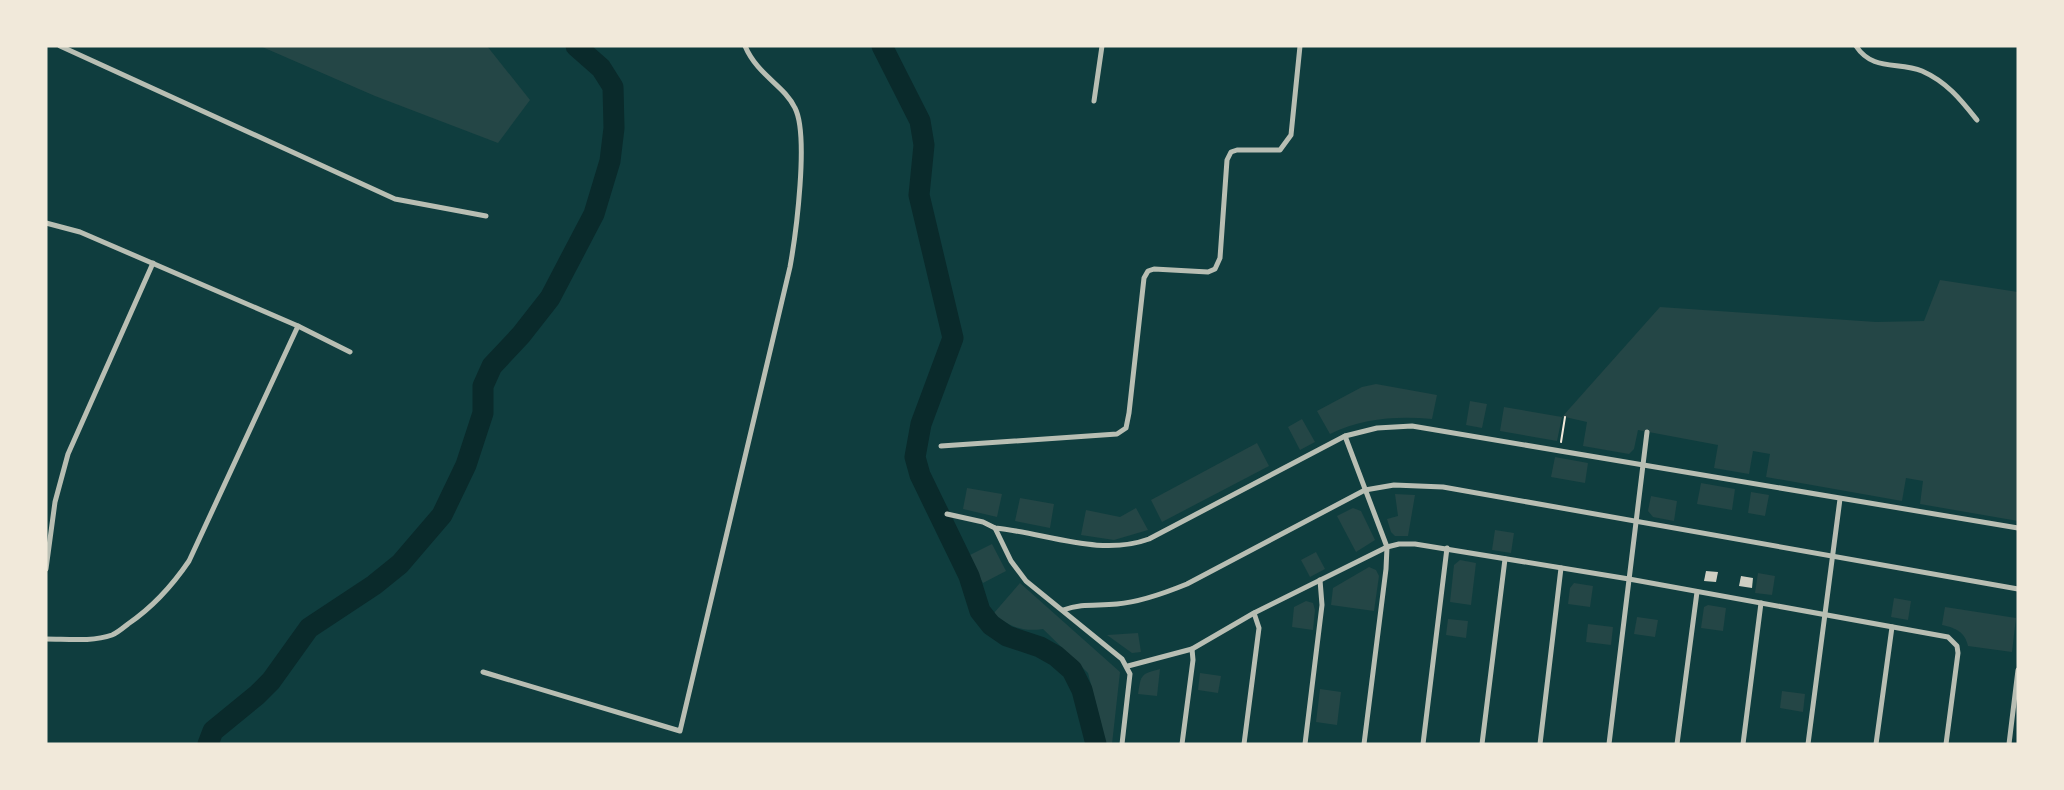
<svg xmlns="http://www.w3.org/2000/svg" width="2064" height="790" font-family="'Noto Serif',serif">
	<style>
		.green { fill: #244646 }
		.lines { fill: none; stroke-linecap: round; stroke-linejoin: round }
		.river { stroke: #0a2a2b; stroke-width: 21 }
		.building { fill: #cfcfc3 }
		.path { stroke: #f1e9da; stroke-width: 2 }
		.minor { stroke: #b8beb3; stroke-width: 5 }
	</style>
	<rect width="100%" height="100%" fill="#0f3d3e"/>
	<g class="green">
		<path d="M 260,46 L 487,46 L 530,100 L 498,143 L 375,96 Z"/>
		<path d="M 1940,280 L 2018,292 L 2018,521 L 1920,504 L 1923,481 L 1906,478 L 1902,501 L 1766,477 L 1770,454 L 1753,451 L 1749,474 L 1714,468 L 1718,445 L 1638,430 L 1634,449 L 1629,454 L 1583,446 L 1587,422 L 1565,417 L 1562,417 L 1557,441 L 1500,431 L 1504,407 L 1562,417 L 1660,307 L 1876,322 L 1924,321 Z"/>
		<path d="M 1376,384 L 1437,395 L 1432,419 C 1397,416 1363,418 1330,434 L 1317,411 L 1362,387 Z"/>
		<path d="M 1470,401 L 1487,404 L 1482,428 L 1466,425 Z"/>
		<path d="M 1302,419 L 1315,442 L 1300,450 L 1288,427 Z"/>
		<path d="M 1257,443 L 1269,466 L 1162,522 L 1151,500 Z"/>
		<path d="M 1555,457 L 1588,463 L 1585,483 L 1551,477 Z"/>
		<path d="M 1701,483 L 1735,489 L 1732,510 L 1697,504 Z"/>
		<path d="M 967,488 L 1002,494 L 997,517 L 963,509 Z"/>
		<path d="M 1751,492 L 1769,495 L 1765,516 L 1748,513 Z"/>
		<path d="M 1395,494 L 1415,495 L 1408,536 L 1395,536 L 1391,532 L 1387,519 L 1398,516 Z"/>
		<path d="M 1651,496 L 1677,501 L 1674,521 L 1653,517 L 1648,511 Z"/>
		<path d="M 1020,498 L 1054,504 L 1050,528 L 1015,521 Z"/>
		<path d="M 1136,508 L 1148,530 L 1114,540 L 1081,535 L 1086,510 L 1120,517 Z"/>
		<path d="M 1353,508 L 1361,511 L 1375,540 L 1356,552 L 1337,516 Z"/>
		<path d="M 1495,530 L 1514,533 L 1511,553 L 1492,550 Z"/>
		<path d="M 992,544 L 1006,571 L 983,583 L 968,556 Z"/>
		<path d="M 1316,552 L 1325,569 L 1310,577 L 1301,560 Z"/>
		<path d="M 1460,560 L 1476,563 L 1471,605 L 1450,602 L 1454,565 Z"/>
		<path d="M 1369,567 L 1376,570 L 1379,576 L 1374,611 L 1331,605 L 1333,588 Z"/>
		<path d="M 1758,573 L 1775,576 L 1772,595 L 1755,593 Z"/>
		<path d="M 1020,583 L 1120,672 L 1112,744 L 1103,744 L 1102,727 L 1088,673 L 1043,629 C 1023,632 1008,627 994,613 Z"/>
		<path d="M 1574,583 L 1593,586 L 1590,607 L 1568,604 L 1570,588 Z"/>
		<path d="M 1894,598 L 1911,601 L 1908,620 L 1891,617 Z"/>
		<path d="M 1306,601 L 1313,603 L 1315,610 L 1313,630 L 1292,627 L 1294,607 Z"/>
		<path d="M 1708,605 L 1726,608 L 1723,631 L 1701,628 L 1704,607 Z"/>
		<path d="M 1945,607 L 2016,618 L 2012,652 L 1968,646 C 1965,632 1956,628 1942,625 Z"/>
		<path d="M 1637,617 L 1658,620 L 1655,637 L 1634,634 Z"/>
		<path d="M 1448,619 L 1468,621 L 1466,638 L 1446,635 Z"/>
		<path d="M 1588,624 L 1613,627 L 1611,645 L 1586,642 Z"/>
		<path d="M 1138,633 L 1141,652 L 1132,653 L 1107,635 Z"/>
		<path d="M 1160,669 L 1157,696 L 1138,694 C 1141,674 1141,674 1160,669 Z"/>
		<path d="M 1200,673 L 1221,676 L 1218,693 L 1198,690 Z"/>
		<path d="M 1320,689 L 1341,692 L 1337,725 L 1316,722 Z"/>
		<path d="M 1782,691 L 1805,694 L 1803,712 L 1780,708 Z"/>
	</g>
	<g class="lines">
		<g class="river">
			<path d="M 882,46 L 920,121 L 924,145 L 919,195 L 953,338 L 921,424 L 915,457 L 920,475 L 969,576 L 980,611 L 991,625 L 1007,636 L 1040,647 L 1056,656 L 1072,670 L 1082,690 L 1096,744"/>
			<path d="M 208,744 L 213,731 L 257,695 L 271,681 L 309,628 L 374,585 L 400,564 L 442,515 L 466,465 L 483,413 L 483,386 L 492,366 L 521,335 L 550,298 L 594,214 L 610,161 L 614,128 L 613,87 L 601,68 L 576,46"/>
		</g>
	</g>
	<g class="building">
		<path d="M 1706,571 L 1718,572 L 1716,582 L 1704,581 Z"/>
		<path d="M 1741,576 L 1753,578 L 1752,588 L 1739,586 Z"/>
	</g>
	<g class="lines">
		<path class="path" d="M 1561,442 L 1565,417"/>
		<g class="minor">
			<path d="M 60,46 L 395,199 L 486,216"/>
			<path d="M 1856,46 C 1873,72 1899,61 1922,71 C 1947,82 1961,100 1977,120"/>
			<path d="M 1094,101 L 1102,46"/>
			<path d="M 46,223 L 80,232 L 298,326 L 350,352"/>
			<path d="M 1345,436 L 1387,547 L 1386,569 L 1364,744"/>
			<path d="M 941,446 L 1117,434 L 1126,428 L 1129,413 L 1144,278 L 1148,271 L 1154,269 L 1208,272 L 1215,269 L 1220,258 L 1227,160 L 1231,152 L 1237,150 L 1280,150 L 1291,135 L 1300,46"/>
			<path d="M 947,514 L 983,522 L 995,528 C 1046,533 1100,557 1149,539 L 1345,436 L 1377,428 L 1412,426 L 2018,528"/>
			<path d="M 995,528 L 1011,561 L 1026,581 L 1122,659 L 1130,674 L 1122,744"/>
			<path d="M 46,569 L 55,502 L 68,454 L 153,263"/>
			<path d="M 1063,610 C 1083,603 1096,606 1117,604 C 1141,602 1165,593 1187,584 L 1365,490 L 1394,485 L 1443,487 L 2018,589"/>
			<path d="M 46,639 C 67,639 92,642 112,635 C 117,633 123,628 128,624 C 153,607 172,586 189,561 L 298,326"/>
			<path d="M 1128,666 L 1192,649 L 1254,613 L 1387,547 L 1399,544 L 1415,544 L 1629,579 L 1948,637 L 1957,646 L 1958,653 L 1946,744"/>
			<path d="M 483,672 L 680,731 L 790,267 C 796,234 809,135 795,108 C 784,85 758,76 745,46"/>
			<path d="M 1182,744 L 1193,660 L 1192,649"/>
			<path d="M 1244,744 L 1259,628 L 1254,613"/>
			<path d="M 1305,744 L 1322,605 L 1320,580"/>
			<path d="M 1423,744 L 1447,548"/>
			<path d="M 1482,744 L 1505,559"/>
			<path d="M 1540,744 L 1561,568"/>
			<path d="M 1609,744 L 1647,432"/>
			<path d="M 1677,744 L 1697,592"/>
			<path d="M 1743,744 L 1761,603"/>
			<path d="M 1808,744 L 1840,499"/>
			<path d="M 1876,744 L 1892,627"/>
			<path d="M 2009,744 L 2018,670"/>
		</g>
	</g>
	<rect width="2064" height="790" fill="none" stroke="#f1e9da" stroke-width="95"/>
</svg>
